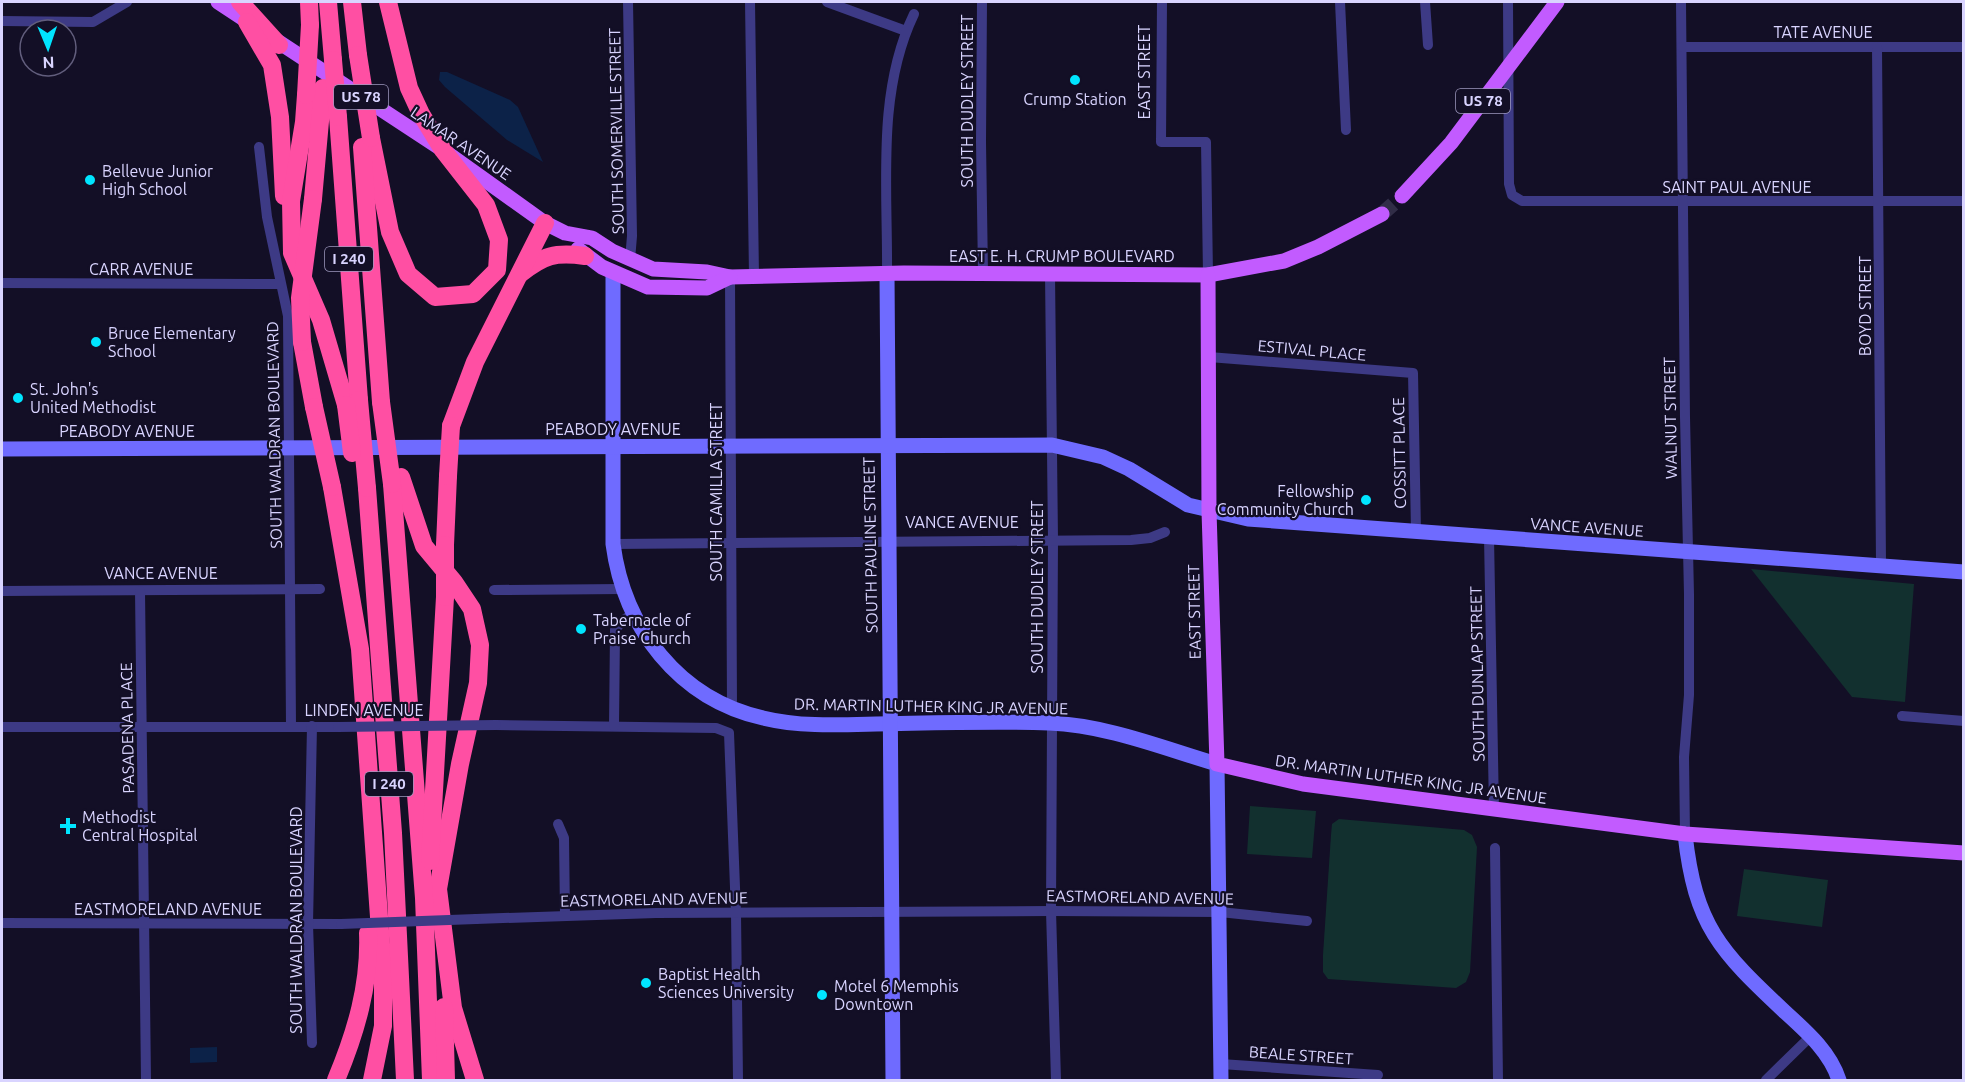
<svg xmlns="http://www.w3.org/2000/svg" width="1965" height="1082" font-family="Ubuntu,sans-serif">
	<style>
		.green { fill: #12302f }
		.water { fill: #0c2248 }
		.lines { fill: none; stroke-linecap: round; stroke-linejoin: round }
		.primary-tunnel { stroke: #312d47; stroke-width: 15; stroke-dasharray: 15 8; stroke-linecap: butt }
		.street { stroke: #3d3a85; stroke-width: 10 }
		.secondary { stroke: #6f6bff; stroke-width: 15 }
		.primary { stroke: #c25bff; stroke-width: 15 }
		.highway { stroke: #ff4fa3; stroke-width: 18 }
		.street-bridge { stroke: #3d3a85; stroke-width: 10 }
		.highway-bridge { stroke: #ff4fa3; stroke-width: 18 }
		.poi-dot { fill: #00e5ff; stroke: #130f26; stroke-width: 2 }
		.labels { text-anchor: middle; stroke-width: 4.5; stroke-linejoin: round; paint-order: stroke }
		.shield { fill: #130f26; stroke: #9e99be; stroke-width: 1.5 }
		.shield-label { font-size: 15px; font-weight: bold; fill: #d9d4ff }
		.street-label { font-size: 16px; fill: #d9d4ff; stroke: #130f26 }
		.poi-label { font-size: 16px; fill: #d9d4ff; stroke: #130f26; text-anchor: start }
	</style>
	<rect width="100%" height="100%" fill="#130f26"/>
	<g class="green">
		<path d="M 1751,569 L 1914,584 L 1905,702 L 1852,697 Z"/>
		<path d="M 1250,806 L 1316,811 L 1312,858 L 1247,854 Z"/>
		<path d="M 1339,819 L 1464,830 L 1472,835 L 1477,847 L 1470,972 L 1466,982 L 1456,988 L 1328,979 L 1323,972 L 1323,955 L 1331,835 L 1332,824 Z"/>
		<path d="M 1744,869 L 1828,880 L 1822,927 L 1737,916 Z"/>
	</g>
	<g class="water">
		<path d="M 440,72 L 447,72 L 510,100 L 518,107 L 543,162 L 507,140 L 445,87 L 439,80 Z"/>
		<path d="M 217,1047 L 217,1062 L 190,1063 L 190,1048 Z"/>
	</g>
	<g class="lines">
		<path class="primary-tunnel" d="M 1382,214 L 1402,196"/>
		<g class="street">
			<path d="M 628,2 L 632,236 L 630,260"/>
			<path d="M 750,2 L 754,276"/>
			<path d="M 827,2 L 906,31"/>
			<path d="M 982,2 L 981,142 L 983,273"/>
			<path d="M 1162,2 L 1161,142 L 1206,142 L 1208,275"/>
			<path d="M 1340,2 L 1346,130"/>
			<path d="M 1425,2 L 1428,45"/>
			<path d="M 1508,2 L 1509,184 L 1512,195 L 1522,201 L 1964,201"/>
			<path d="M 1681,2 L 1685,417 L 1689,594 L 1689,695 L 1684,757 L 1685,834"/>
			<path d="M 2,21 L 93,22 L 127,2"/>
			<path d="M 1682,47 L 1964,47"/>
			<path d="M 1877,47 L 1881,565"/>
			<path d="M 259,147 L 267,217 L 288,316 L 291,726"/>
			<path d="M 887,274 C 888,188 876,93 914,14"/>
			<path d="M 1050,274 L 1053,540 L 1051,911 L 1056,1080"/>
			<path d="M 730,277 L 732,708"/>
			<path d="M 2,283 L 280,284"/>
			<path d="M 1209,357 L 1413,373 L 1416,532"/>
			<path d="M 1489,537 L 1494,811"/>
			<path d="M 613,544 L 1131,540 L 1150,538 L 1165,532"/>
			<path d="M 494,590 L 622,589"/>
			<path d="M 2,591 L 320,589"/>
			<path d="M 140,591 L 146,1080"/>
			<path d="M 1902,716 L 1964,721"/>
			<path d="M 496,725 L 716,728 L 729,733 L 736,913 L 738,1080"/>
			<path d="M 614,726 L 615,630 L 622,621 L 632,614"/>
			<path d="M 2,727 L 338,727"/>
			<path d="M 558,824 L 564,838 L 565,915"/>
			<path d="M 1495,848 L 1498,1080"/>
			<path d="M 476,919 L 656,913 L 1051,911 L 1220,912 L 1307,921"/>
			<path d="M 2,923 L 341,924"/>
			<path d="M 312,1043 L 308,924 L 312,726"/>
			<path d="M 1221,1064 L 1378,1075"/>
			<path d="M 1766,1080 L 1811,1036"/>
		</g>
		<g class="secondary">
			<path d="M 613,273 L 613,544 C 624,628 679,699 763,718 C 800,727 839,725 876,724 C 934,723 992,721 1049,723 C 1106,725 1163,748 1217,764 L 1221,1080"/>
			<path d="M 887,274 L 893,1080"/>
			<path d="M 2,449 L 1052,445 L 1103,457 L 1129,469 L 1188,505 L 1248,519 L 1964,572"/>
			<path d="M 1685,834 C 1695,926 1720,951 1785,1012 C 1807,1032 1830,1052 1839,1080"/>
		</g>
		<g class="primary">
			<path d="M 218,2 L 443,150 L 545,223 L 565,233 L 592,238 L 612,251 L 653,269 L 707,272 L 730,277 L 904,273 L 1208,275 L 1284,261 L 1318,247 L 1382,214"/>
			<path d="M 1402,196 L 1451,143 L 1557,2"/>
			<path d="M 578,249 L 602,267 L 648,287 L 707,288 L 730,277"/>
			<path d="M 1208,275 L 1209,511 L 1217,764 L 1303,784 L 1685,834 L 1964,853"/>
		</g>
		<g class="highway">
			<path d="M 240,2 L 279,45"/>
			<path d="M 309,2 L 310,25"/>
			<path d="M 328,2 L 333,60"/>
			<path d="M 352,2 L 358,55"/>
			<path d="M 247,22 L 272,65 L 280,117 L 284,196"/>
			<path d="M 306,95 L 304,122 L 291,201 L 292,253 L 321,320 L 346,405"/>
			<path d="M 338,117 L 359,400"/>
			<path d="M 371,138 L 390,232 L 408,274 L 435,297 L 473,294 L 497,270 L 499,240 L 486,205 L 443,150 L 421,114 L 409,88 L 388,2"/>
			<path d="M 362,147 L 381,402"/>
			<path d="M 313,199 L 323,88"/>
			<path d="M 520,274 C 544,255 555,252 585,256"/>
			<path d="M 302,342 L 314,407"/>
			<path d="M 451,426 L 475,362 L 545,223"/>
			<path d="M 401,477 L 424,546 L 454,582 L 472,609 L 480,645 L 478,683 L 460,764 L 438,889 L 453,1008 L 475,1080"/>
			<path d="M 392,484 L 424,898 L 431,1080"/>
			<path d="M 332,487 L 360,649 L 383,973 L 383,1026 L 372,1080"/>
			<path d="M 367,488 L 393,833 L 405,1080"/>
			<path d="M 445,545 L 448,476"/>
			<path d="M 430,861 L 445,597"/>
			<path d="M 444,1007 L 446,1080"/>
			<path d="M 336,1080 C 356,1032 370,985 368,933"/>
		</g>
		<g class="street-bridge">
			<path d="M 338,727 L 496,725"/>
			<path d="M 341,924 L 476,919"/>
		</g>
		<g class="highway-bridge">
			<path d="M 358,55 L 371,138"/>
			<path d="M 333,60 L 338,117"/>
			<path d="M 306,95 L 310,25"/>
			<path d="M 302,342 L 300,298 L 313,199"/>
			<path d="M 359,400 L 367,488"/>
			<path d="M 381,402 L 392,484"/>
			<path d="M 346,405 L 352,453"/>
			<path d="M 314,407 L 332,487"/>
			<path d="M 448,476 L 451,426"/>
			<path d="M 445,597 L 445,545"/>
		</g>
	</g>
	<g class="poi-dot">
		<circle cx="1075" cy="80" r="6"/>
		<circle cx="90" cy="180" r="6"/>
		<circle cx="96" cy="342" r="6"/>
		<circle cx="18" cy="398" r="6"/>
		<circle cx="1366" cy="500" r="6"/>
		<circle cx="581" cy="629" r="6"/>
		<path d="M65 817h6v6h6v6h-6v6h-6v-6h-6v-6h6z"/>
		<circle cx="646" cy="983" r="6"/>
		<circle cx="822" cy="995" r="6"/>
	</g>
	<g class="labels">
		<g class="shield">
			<rect x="334" y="85" width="54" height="24" rx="4.5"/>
			<rect x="1456" y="89" width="54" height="24" rx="4.5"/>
			<rect x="325" y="247" width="48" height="24" rx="4.5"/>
			<rect x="365" y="772" width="48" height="24" rx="4.5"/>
		</g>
		<g class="shield-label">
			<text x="361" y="102">US 78</text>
			<text x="1483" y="106">US 78</text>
			<text x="349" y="264">I 240</text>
			<text x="389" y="789">I 240</text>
		</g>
		<g class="street-label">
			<text x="1823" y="38">TATE AVENUE</text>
			<text transform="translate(1144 72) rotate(-90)" y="6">EAST STREET</text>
			<text transform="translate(967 101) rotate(-90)" y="6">SOUTH DUDLEY STREET</text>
			<text transform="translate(616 131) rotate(-91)" y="6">SOUTH SOMERVILLE STREET</text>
			<text transform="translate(461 143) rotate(34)" y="6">LAMAR AVENUE</text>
			<text x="1737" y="193">SAINT PAUL AVENUE</text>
			<text x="1062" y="262">EAST E. H. CRUMP BOULEVARD</text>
			<text x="141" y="275">CARR AVENUE</text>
			<text transform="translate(1865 306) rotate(-90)" y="6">BOYD STREET</text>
			<text transform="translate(1312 350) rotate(5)" y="6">ESTIVAL PLACE</text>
			<text transform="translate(1670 418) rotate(-91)" y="6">WALNUT STREET</text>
			<text x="613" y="435">PEABODY AVENUE</text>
			<text x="127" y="437">PEABODY AVENUE</text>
			<text transform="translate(274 435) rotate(-91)" y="6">SOUTH WALDRAN BOULEVARD</text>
			<text transform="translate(1399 453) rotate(-91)" y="6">COSSITT PLACE</text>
			<text transform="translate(716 492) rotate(-90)" y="6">SOUTH CAMILLA STREET</text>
			<text x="962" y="528">VANCE AVENUE</text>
			<text transform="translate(1587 527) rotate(4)" y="6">VANCE AVENUE</text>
			<text transform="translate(870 545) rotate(-91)" y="6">SOUTH PAULINE STREET</text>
			<text x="161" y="579">VANCE AVENUE</text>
			<text transform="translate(1037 587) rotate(-90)" y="6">SOUTH DUDLEY STREET</text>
			<text transform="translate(1194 612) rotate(-91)" y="6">EAST STREET</text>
			<text transform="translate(1477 674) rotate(-91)" y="6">SOUTH DUNLAP STREET</text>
			<text transform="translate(931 706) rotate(1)" y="6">DR. MARTIN LUTHER KING JR AVENUE</text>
			<text x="364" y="716">LINDEN AVENUE</text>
			<text transform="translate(127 728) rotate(-91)" y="6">PASADENA PLACE</text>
			<text transform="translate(1411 779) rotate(8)" y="6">DR. MARTIN LUTHER KING JR AVENUE</text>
			<text transform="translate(1140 897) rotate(1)" y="6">EASTMORELAND AVENUE</text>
			<text transform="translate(654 899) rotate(-1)" y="6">EASTMORELAND AVENUE</text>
			<text x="168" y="915">EASTMORELAND AVENUE</text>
			<text transform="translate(296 920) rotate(-90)" y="6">SOUTH WALDRAN BOULEVARD</text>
			<text transform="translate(1301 1055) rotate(4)" y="6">BEALE STREET</text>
		</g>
		<g class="poi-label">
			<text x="1075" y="105" text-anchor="middle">Crump Station</text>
			<text x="102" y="177">Bellevue Junior<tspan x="102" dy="18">High School</tspan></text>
			<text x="108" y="339">Bruce Elementary<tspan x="108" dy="18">School</tspan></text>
			<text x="30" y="395">St. John's<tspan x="30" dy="18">United Methodist</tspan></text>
			<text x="1354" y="497" text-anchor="end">Fellowship<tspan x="1354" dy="18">Community Church</tspan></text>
			<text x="593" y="626">Tabernacle of<tspan x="593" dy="18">Praise Church</tspan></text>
			<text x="82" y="823">Methodist<tspan x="82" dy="18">Central Hospital</tspan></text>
			<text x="658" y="980">Baptist Health<tspan x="658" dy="18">Sciences University</tspan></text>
			<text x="834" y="992">Motel 6 Memphis<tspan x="834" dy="18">Downtown</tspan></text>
		</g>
	</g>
	<rect width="1965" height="1082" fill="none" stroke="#d9d4ff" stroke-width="6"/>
	<g transform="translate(48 48) rotate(178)"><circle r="28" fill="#130f26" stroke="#625e7d" stroke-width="1.5"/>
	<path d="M0-4.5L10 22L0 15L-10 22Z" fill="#00e5ff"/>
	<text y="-9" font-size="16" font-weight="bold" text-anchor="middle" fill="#d9d4ff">N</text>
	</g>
</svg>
